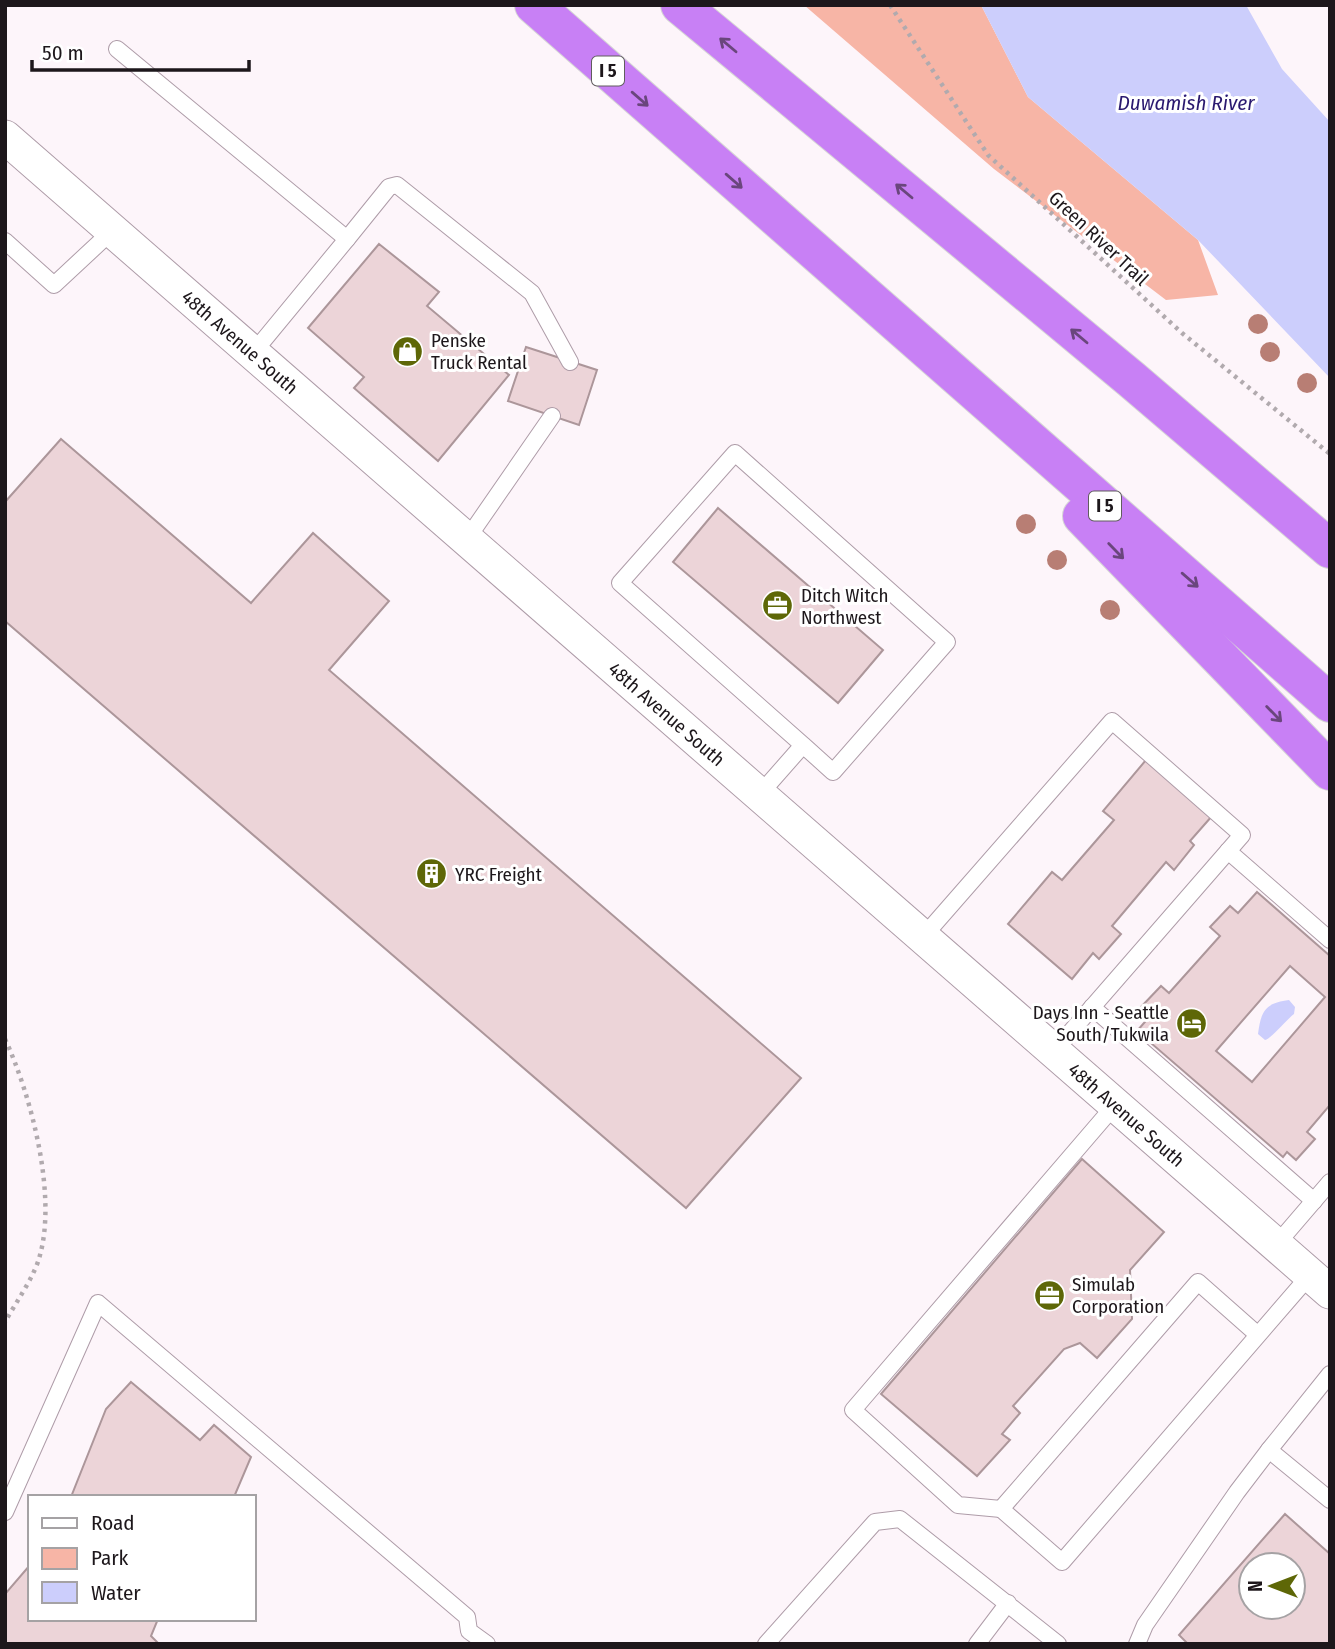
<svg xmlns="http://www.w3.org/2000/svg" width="1335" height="1649" font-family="'Fira Sans Condensed',sans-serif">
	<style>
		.green { fill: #f7b5a6 }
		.water { fill: #cccefc }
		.building { fill: #ecd4d8; stroke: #ac969a; stroke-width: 2; fill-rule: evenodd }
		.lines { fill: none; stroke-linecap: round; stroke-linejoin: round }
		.service-casing { stroke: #ae9ca8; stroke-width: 18 }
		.minor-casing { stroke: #ae9ca8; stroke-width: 35 }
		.motorway-casing { stroke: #d6d5d6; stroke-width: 40 }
		.path { stroke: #b1aaae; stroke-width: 4.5; stroke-dasharray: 3.5 5; stroke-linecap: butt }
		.service { stroke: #fff; stroke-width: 16 }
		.minor { stroke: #fff; stroke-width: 33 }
		.motorway { stroke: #c880f5; stroke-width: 38 }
		.tree { fill: #b87e74 }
		.oneway { stroke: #6a467d }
		.labels { text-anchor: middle; stroke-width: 6; stroke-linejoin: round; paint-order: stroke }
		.shield { fill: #fff; stroke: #615d5f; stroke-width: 2 }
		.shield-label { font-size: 18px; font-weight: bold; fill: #1d171b }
		.street-label { font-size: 19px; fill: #1d171b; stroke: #fff }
		.poi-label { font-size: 19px; fill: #1d171b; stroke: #fff; text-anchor: start }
		.water-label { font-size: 21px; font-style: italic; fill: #2a196f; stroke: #fff }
	</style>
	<rect width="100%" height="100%" fill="#fdf5fa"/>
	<path class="green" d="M 804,5 L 981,5 L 1028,97 L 1198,240 L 1218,295 L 1166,300 L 994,169 Z"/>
	<g class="water">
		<path d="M 981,5 L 1246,5 L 1282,69 L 1330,122 L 1330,378 L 1198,240 L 1028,97 Z"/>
		<path d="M 1289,1000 L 1295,1007 L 1294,1014 C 1285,1021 1272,1038 1265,1040 L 1258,1034 C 1261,1011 1265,1003 1289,1000 Z"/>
	</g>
	<g class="building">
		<path d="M 379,244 L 439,292 L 427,306 L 509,375 L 438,461 L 354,388 L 364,377 L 308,328 Z"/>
		<path d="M 526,347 L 597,370 L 579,425 L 508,401 Z"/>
		<path d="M 61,439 L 251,603 L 313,533 L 389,601 L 329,670 L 801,1078 L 686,1208 L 5,621 L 5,502 Z"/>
		<path d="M 718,508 L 883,650 L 838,703 L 673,562 Z"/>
		<path d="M 1146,760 L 1212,816 L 1190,841 L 1194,845 L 1174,870 L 1166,862 L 1112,926 L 1121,934 L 1099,959 L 1093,953 L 1072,979 L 1008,924 L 1052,872 L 1062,880 L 1114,820 L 1103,811 Z"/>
		<path d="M 1257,892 L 1330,956 L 1330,1105 L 1307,1132 L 1315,1139 L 1296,1160 L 1287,1152 L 1283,1157 L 1137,1031 L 1151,1015 L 1141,1007 L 1161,986 L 1169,993 L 1220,936 L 1210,927 L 1230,906 L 1238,913 ZM 1290,966 L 1325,997 L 1252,1082 L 1216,1051 Z"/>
		<path d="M 1082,1159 L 1164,1232 L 1130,1270 L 1132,1319 L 1097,1358 L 1080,1343 L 1064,1349 L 1013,1406 L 1020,1413 L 1002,1434 L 1010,1440 L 977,1476 L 881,1394 Z"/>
		<path d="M 131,1382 L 200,1440 L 214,1425 L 251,1457 L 234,1497 L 71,1497 L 106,1409 Z"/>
		<path d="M 1285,1514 L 1330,1554 L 1330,1644 L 1188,1644 L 1179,1635 ZM 1251,1565 L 1293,1565 L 1293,1607 L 1251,1607 Z"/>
		<path d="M 30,1565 L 30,1619 L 158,1619 L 151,1636 L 159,1644 L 5,1644 L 5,1594 Z"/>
	</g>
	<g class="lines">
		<defs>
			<g id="service">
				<path d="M 117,49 L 347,239 L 253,353"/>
				<path d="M 347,239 L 389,187 L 397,185 L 532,293 L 570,362"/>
				<path d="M 5,241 L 54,285 L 113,230"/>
				<path d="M 467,539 L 552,416"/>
				<path d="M 759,795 L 803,745 L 833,772 L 947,642 L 735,453 L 620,583 L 803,745"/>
				<path d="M 1228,851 L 1330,940"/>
				<path d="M 923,937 L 1112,721 L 1242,835 L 1054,1051"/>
				<path d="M 1092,1007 L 1314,1201"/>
				<path d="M 1276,1245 L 1330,1182"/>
				<path d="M 1258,1335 L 1198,1282 L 1001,1509 L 1062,1562 L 1310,1275"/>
				<path d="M 1269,1450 L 1330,1374"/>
				<path d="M 1001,1509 L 958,1505 L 853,1410 L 1115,1105"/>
				<path d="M 5,1512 L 98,1303 L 467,1617 L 469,1631 L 487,1644"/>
				<path d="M 766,1644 L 875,1522 L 900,1519 L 1058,1644"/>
				<path d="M 977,1644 L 1008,1603"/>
				<path d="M 1137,1644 L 1145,1625 L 1237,1492 L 1269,1450 L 1330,1500"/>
			</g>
			<g id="minor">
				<path id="s1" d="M 5,137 L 1330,1292"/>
			</g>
			<g id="motorway">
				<path d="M 534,5 L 1330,703"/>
				<path d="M 680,5 L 1131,379 L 1330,549"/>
				<path d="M 1082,516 L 1330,771"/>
			</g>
		</defs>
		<use href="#service" class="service-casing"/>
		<use href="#minor" class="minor-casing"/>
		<use href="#motorway" class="motorway-casing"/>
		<g class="path">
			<path d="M 890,5 L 988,155 L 1182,333 L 1330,454"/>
			<path d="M 5,1039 C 31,1095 57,1194 40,1255 C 35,1276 16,1302 5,1322"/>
		</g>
		<use href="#service" class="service"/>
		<use href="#minor" class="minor"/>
		<use href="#motorway" class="motorway"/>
	</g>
	<g class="tree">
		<circle cx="1258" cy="324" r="10"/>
		<circle cx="1270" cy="352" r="10"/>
		<circle cx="1307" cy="383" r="10"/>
		<circle cx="1026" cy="524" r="10"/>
		<circle cx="1057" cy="560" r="10"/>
		<circle cx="1110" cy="610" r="10"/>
	</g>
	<defs><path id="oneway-shaft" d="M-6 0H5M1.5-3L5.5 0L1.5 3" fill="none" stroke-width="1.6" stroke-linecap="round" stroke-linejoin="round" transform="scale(1.75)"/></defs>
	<g class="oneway">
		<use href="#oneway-shaft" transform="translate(728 45) rotate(-140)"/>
		<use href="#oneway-shaft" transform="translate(640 99) rotate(41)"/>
		<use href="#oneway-shaft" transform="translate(734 181) rotate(41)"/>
		<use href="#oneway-shaft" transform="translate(904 191) rotate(-140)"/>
		<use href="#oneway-shaft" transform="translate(1079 336) rotate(-140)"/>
		<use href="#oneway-shaft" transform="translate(1116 551) rotate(46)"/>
		<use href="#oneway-shaft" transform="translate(1190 580) rotate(41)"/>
		<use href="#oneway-shaft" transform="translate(1274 714) rotate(46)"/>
	</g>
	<defs>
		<symbol id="shop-disc" viewBox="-11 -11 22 22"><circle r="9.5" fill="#5e6707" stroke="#fff"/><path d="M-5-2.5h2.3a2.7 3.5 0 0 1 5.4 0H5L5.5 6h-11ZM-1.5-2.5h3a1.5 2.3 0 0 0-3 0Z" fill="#fff"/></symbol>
		<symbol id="office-disc" viewBox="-11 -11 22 22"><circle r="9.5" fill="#5e6707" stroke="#fff"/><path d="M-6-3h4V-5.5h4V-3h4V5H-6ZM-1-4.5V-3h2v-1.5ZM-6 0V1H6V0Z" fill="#fff"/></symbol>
		<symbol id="building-disc" viewBox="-11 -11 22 22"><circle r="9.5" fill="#5e6707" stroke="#fff"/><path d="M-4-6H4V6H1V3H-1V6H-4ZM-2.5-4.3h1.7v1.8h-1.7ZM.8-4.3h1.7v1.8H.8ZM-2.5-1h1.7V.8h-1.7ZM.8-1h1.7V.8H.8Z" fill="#fff"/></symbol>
		<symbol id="hotel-disc" viewBox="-11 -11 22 22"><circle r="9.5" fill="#5e6707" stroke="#fff"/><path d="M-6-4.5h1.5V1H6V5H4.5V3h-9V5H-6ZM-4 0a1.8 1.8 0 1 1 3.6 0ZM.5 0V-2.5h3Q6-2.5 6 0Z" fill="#fff"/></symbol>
	</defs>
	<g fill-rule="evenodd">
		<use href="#shop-disc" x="390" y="334" width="35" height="35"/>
		<use href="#office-disc" x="760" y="588" width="35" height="35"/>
		<use href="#building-disc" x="414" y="856" width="35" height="35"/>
		<use href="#hotel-disc" x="1174" y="1006" width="35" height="35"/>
		<use href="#office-disc" x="1032" y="1278" width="35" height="35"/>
	</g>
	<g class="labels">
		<g class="shield">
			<rect x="592" y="56.5" width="32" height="29" rx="5"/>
			<rect x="1089" y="491.5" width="32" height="29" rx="5"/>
		</g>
		<g class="shield-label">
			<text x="608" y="77">I 5</text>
			<text x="1105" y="512">I 5</text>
		</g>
		<g class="street-label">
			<text transform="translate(1099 238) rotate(43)" y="7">Green River Trail</text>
			<text dy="7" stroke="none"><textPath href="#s1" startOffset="312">48th Avenue South</textPath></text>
			<text dy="7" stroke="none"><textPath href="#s1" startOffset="878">48th Avenue South</textPath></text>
			<text dy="7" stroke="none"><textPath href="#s1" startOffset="1488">48th Avenue South</textPath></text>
		</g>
		<g class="poi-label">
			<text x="431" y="347">Penske<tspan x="431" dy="22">Truck Rental</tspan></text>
			<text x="801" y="602">Ditch Witch<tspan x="801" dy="22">Northwest</tspan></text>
			<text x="455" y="881">YRC Freight</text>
			<text x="1169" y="1019" text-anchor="end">Days Inn - Seattle<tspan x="1169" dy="22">South/Tukwila</tspan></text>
			<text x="1072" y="1291">Simulab<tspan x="1072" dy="22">Corporation</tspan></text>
		</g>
		<g class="water-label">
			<text x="1186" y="110">Duwamish River</text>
		</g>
	</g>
	<rect width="1335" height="1649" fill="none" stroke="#1d171b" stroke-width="14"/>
	<rect x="28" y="1495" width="228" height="126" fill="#ffffff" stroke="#a5a2a4" stroke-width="2"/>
	<rect x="42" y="1518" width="35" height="10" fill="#ffffff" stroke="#a5a2a4" stroke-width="2"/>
	<text x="91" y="1530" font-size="21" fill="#1d171b">Road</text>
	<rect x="42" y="1548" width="35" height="21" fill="#f7b5a6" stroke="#a5a2a4" stroke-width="2"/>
	<text x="91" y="1565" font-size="21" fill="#1d171b">Park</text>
	<rect x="42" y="1582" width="35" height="21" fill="#cccefc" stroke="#a5a2a4" stroke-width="2"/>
	<text x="91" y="1600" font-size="21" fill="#1d171b">Water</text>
	<g transform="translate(1272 1586) rotate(270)"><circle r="33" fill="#ffffff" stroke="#a5a2a4" stroke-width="2"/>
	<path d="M0-5L12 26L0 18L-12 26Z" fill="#5e6707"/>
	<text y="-10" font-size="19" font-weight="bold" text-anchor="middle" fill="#1d171b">N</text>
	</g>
	<path d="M32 60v10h217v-10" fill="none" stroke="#1d171b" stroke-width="3.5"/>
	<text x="42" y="60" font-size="21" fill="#1d171b" stroke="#ffffff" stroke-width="5" paint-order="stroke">50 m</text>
</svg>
